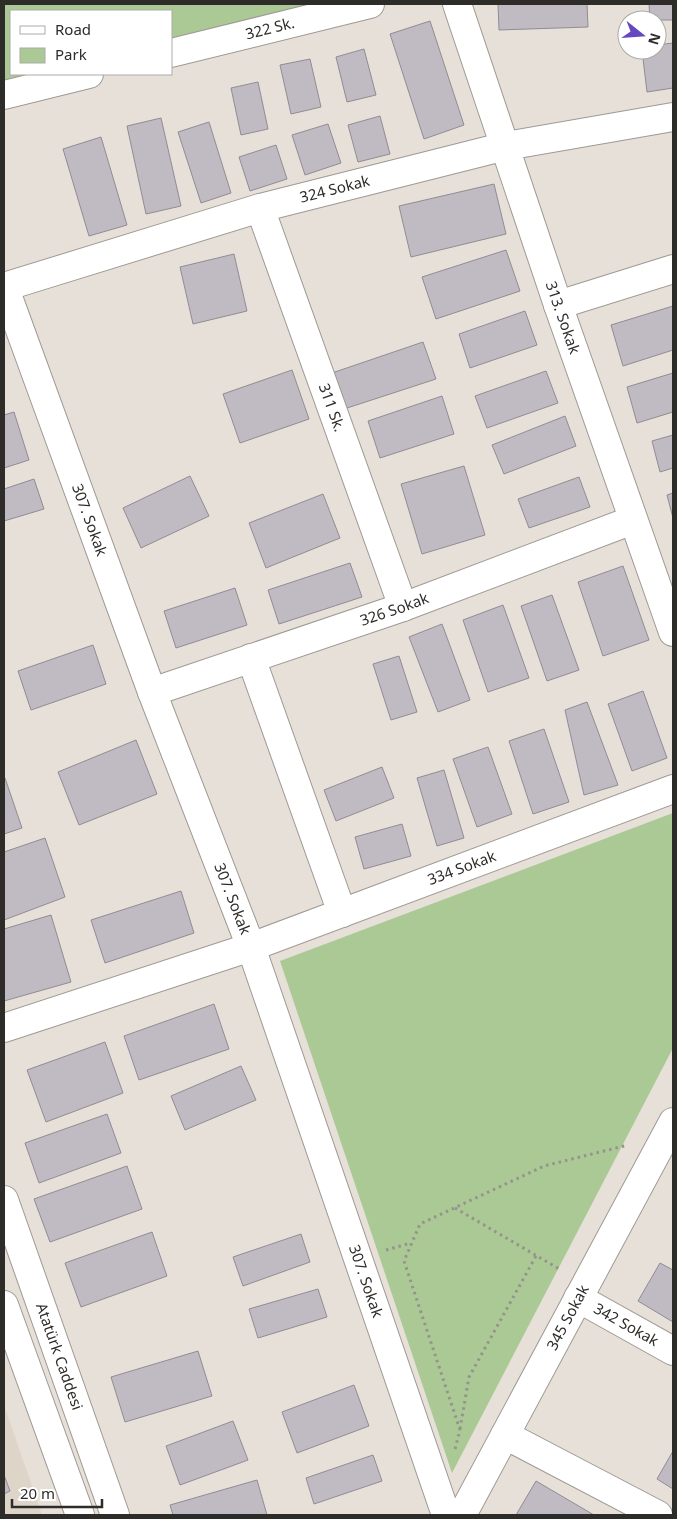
<svg xmlns="http://www.w3.org/2000/svg" width="677" height="1519" font-family="'Noto Sans',sans-serif">
	<style>
		.built { fill: #ded4c7 }
		.green { fill: #abc994 }
		.building { fill: #c0bbc3; stroke: #918c93 }
		.lines { fill: none; stroke-linecap: round; stroke-linejoin: round }
		.minor-casing { stroke: #9f9993; stroke-width: 30 }
		.secondary-casing { stroke: #9f9993; stroke-width: 30 }
		.path { stroke: #96928d; stroke-width: 3; stroke-dasharray: 2.5 4; stroke-linecap: butt }
		.minor { stroke: #fff; stroke-width: 28 }
		.secondary { stroke: #fff; stroke-width: 28 }
		.labels { text-anchor: middle; stroke-width: 5; stroke-linejoin: round; paint-order: stroke }
		.street-label { font-size: 15px; fill: #2e2c29; stroke: #fff }
	</style>
	<rect width="100%" height="100%" fill="#e6e0d9"/>
	<path class="built" d="M 4,1405 L 42,1515 L 4,1515 Z"/>
	<g class="green">
		<path d="M 4,4 L 370,4 L 171,53 L 171,11 L 11,11 L 11,74 L 89,74 L 4,95 Z"/>
		<path d="M 673,813 L 673,1048 L 452,1473 L 280,961 Z"/>
	</g>
	<g class="building">
		<path d="M 498,4 L 587,4 L 588,27 L 499,30 Z"/>
		<path d="M 649,4 L 673,4 L 673,20 L 650,20 Z"/>
		<path d="M 430,21 L 464,125 L 424,139 L 390,34 Z"/>
		<path d="M 673,43 L 673,88 L 647,92 L 642,50 L 657,50 L 657,45 Z"/>
		<path d="M 364,49 L 376,95 L 347,102 L 336,57 Z"/>
		<path d="M 310,59 L 321,107 L 291,114 L 280,65 Z"/>
		<path d="M 258,82 L 268,129 L 241,135 L 231,88 Z"/>
		<path d="M 380,116 L 390,154 L 358,162 L 348,125 Z"/>
		<path d="M 161,118 L 181,206 L 146,214 L 127,126 Z"/>
		<path d="M 209,122 L 231,193 L 201,203 L 178,132 Z"/>
		<path d="M 328,124 L 341,163 L 305,175 L 292,135 Z"/>
		<path d="M 101,137 L 127,225 L 89,236 L 63,149 Z"/>
		<path d="M 276,145 L 287,179 L 250,191 L 239,157 Z"/>
		<path d="M 494,184 L 506,234 L 411,257 L 399,206 Z"/>
		<path d="M 506,250 L 520,291 L 436,319 L 422,277 Z"/>
		<path d="M 234,254 L 247,311 L 193,324 L 180,267 Z"/>
		<path d="M 673,306 L 673,350 L 623,366 L 611,325 Z"/>
		<path d="M 525,311 L 537,345 L 470,368 L 459,334 Z"/>
		<path d="M 423,342 L 436,379 L 344,409 L 332,373 Z"/>
		<path d="M 292,370 L 309,419 L 240,443 L 223,394 Z"/>
		<path d="M 546,371 L 558,403 L 487,428 L 475,396 Z"/>
		<path d="M 673,373 L 673,412 L 637,423 L 627,387 Z"/>
		<path d="M 442,396 L 454,434 L 380,458 L 368,421 Z"/>
		<path d="M 14,412 L 29,460 L 4,468 L 4,415 Z"/>
		<path d="M 565,416 L 576,446 L 504,474 L 492,445 Z"/>
		<path d="M 673,435 L 673,468 L 660,472 L 652,441 Z"/>
		<path d="M 464,466 L 485,535 L 422,554 L 401,484 Z"/>
		<path d="M 190,476 L 209,516 L 141,548 L 123,508 Z"/>
		<path d="M 579,477 L 590,507 L 529,528 L 518,499 Z"/>
		<path d="M 34,479 L 44,509 L 4,521 L 4,489 Z"/>
		<path d="M 673,493 L 673,518 L 667,495 Z"/>
		<path d="M 323,494 L 340,538 L 266,568 L 249,523 Z"/>
		<path d="M 350,563 L 362,597 L 279,624 L 268,590 Z"/>
		<path d="M 623,566 L 649,640 L 603,656 L 578,582 Z"/>
		<path d="M 235,588 L 247,625 L 176,648 L 164,611 Z"/>
		<path d="M 552,595 L 579,670 L 547,681 L 521,606 Z"/>
		<path d="M 503,605 L 529,678 L 488,692 L 463,620 Z"/>
		<path d="M 442,624 L 470,700 L 438,712 L 409,637 Z"/>
		<path d="M 93,645 L 106,684 L 31,710 L 18,671 Z"/>
		<path d="M 399,656 L 417,712 L 391,720 L 373,664 Z"/>
		<path d="M 643,691 L 667,758 L 632,771 L 608,704 Z"/>
		<path d="M 587,702 L 618,785 L 584,795 L 565,710 Z"/>
		<path d="M 544,729 L 569,802 L 533,814 L 509,741 Z"/>
		<path d="M 136,740 L 157,794 L 79,825 L 58,772 Z"/>
		<path d="M 488,747 L 512,814 L 477,827 L 453,759 Z"/>
		<path d="M 382,767 L 394,798 L 336,821 L 324,790 Z"/>
		<path d="M 444,770 L 464,838 L 437,846 L 417,778 Z"/>
		<path d="M 4,778 L 5,778 L 22,828 L 4,834 Z"/>
		<path d="M 402,824 L 411,856 L 364,869 L 355,837 Z"/>
		<path d="M 45,838 L 65,897 L 4,920 L 4,852 Z"/>
		<path d="M 181,891 L 194,933 L 105,963 L 91,920 Z"/>
		<path d="M 51,915 L 71,982 L 4,1001 L 4,929 Z"/>
		<path d="M 214,1004 L 229,1049 L 139,1080 L 124,1036 Z"/>
		<path d="M 105,1042 L 123,1093 L 46,1122 L 27,1070 Z"/>
		<path d="M 241,1066 L 256,1100 L 185,1130 L 171,1096 Z"/>
		<path d="M 107,1114 L 121,1153 L 39,1183 L 25,1143 Z"/>
		<path d="M 127,1166 L 142,1209 L 50,1242 L 34,1199 Z"/>
		<path d="M 152,1232 L 167,1276 L 81,1307 L 65,1263 Z"/>
		<path d="M 301,1234 L 310,1262 L 243,1286 L 233,1257 Z"/>
		<path d="M 660,1263 L 673,1270 L 673,1322 L 638,1301 Z"/>
		<path d="M 318,1289 L 327,1317 L 258,1338 L 249,1309 Z"/>
		<path d="M 198,1351 L 212,1396 L 125,1422 L 111,1377 Z"/>
		<path d="M 354,1385 L 369,1426 L 297,1453 L 282,1412 Z"/>
		<path d="M 233,1421 L 248,1460 L 180,1485 L 166,1446 Z"/>
		<path d="M 673,1451 L 673,1489 L 657,1479 Z"/>
		<path d="M 373,1455 L 382,1481 L 314,1504 L 306,1478 Z"/>
		<path d="M 4,1475 L 10,1491 L 4,1494 Z"/>
		<path d="M 257,1480 L 267,1515 L 173,1515 L 170,1505 Z"/>
		<path d="M 536,1481 L 594,1515 L 516,1515 Z"/>
	</g>
	<g class="lines">
		<defs>
			<g id="minor">
				<path id="s1" d="M 457,4 L 558,305 L 673,632"/>
				<path id="s2" d="M 171,53 L 370,4"/>
				<path d="M 4,95 L 89,74"/>
				<path id="s3" d="M 260,208 L 403,607"/>
				<path id="s4" d="M 4,286 L 152,692 L 251,947 L 446,1515"/>
				<path id="s5" d="M 4,287 L 260,208 L 506,146 L 673,117"/>
				<path d="M 558,305 L 673,269"/>
				<path d="M 251,658 L 342,913"/>
				<path id="s6" d="M 152,692 L 403,607 L 633,520"/>
				<path id="s7" d="M 4,1028 L 251,947 L 673,789"/>
				<path id="s8" d="M 578,1298 L 673,1351"/>
				<path d="M 505,1435 L 658,1515"/>
				<path id="s9" d="M 462,1515 L 673,1122"/>
			</g>
			<g id="secondary">
				<path id="s10" d="M 4,1200 L 115,1515"/>
				<path d="M 4,1305 L 80,1515"/>
			</g>
		</defs>
		<use href="#minor" class="minor-casing"/>
		<use href="#secondary" class="secondary-casing"/>
		<g class="path">
			<path d="M 455,1208 L 561,1270"/>
			<path d="M 386,1250 L 411,1243"/>
			<path d="M 460,1429 L 469,1377 L 536,1256"/>
			<path d="M 455,1449 L 460,1430 L 404,1261 L 420,1224 L 544,1166 L 628,1145"/>
		</g>
		<use href="#minor" class="minor"/>
		<use href="#secondary" class="secondary"/>
	</g>
	<g class="labels">
		<g class="street-label">
			<text dy="5" stroke="none"><textPath href="#s2" startOffset="102">322 Sk.</textPath></text>
			<text dy="5" stroke="none"><textPath href="#s5" startOffset="345">324 Sokak</textPath></text>
			<text dy="5" stroke="none"><textPath href="#s1" startOffset="331">313. Sokak</textPath></text>
			<text dy="5" stroke="none"><textPath href="#s3" startOffset="212">311 Sk.</textPath></text>
			<text dy="5" stroke="none"><textPath href="#s4" startOffset="249">307. Sokak</textPath></text>
			<text dy="5" stroke="none"><textPath href="#s6" startOffset="256">326 Sokak</textPath></text>
			<text dy="5" stroke="none"><textPath href="#s7" startOffset="485">334 Sokak</textPath></text>
			<text dy="5" stroke="none"><textPath href="#s4" startOffset="654">307. Sokak</textPath></text>
			<text dy="5" stroke="none"><textPath href="#s4" startOffset="1059">307. Sokak</textPath></text>
			<text dy="5" stroke="none"><textPath href="#s9" startOffset="224">345 Sokak</textPath></text>
			<text dy="5" stroke="none"><textPath href="#s8" startOffset="55">342 Sokak</textPath></text>
			<text dy="5" stroke="none"><textPath href="#s10" startOffset="166">Atatürk Caddesi</textPath></text>
		</g>
	</g>
	<rect width="677" height="1519" fill="none" stroke="#2e2c29" stroke-width="10"/>
	<rect x="10" y="10" width="162" height="65" fill="#ffffff" stroke="#ababa9"/>
	<rect x="20" y="26" width="25" height="8" fill="#ffffff" stroke="#ababa9"/>
	<text x="55" y="35" font-size="15" fill="#2e2c29">Road</text>
	<rect x="20" y="48" width="25" height="15" fill="#abc994" stroke="#ababa9"/>
	<text x="55" y="60" font-size="15" fill="#2e2c29">Park</text>
	<g transform="translate(642 35) rotate(107)"><circle r="24" fill="#ffffff" stroke="#ababa9"/>
	<path d="M0-4L9 19L0 12L-9 19Z" fill="#6548c1"/>
	<text y="-8" font-size="14" font-weight="bold" text-anchor="middle" fill="#2e2c29">N</text>
	</g>
	<path d="M12 1499v8h90v-8" fill="none" stroke="#2e2c29" stroke-width="2.5"/>
	<text x="20" y="1499" font-size="15" fill="#2e2c29" stroke="#ffffff" stroke-width="4" paint-order="stroke">20 m</text>
</svg>
